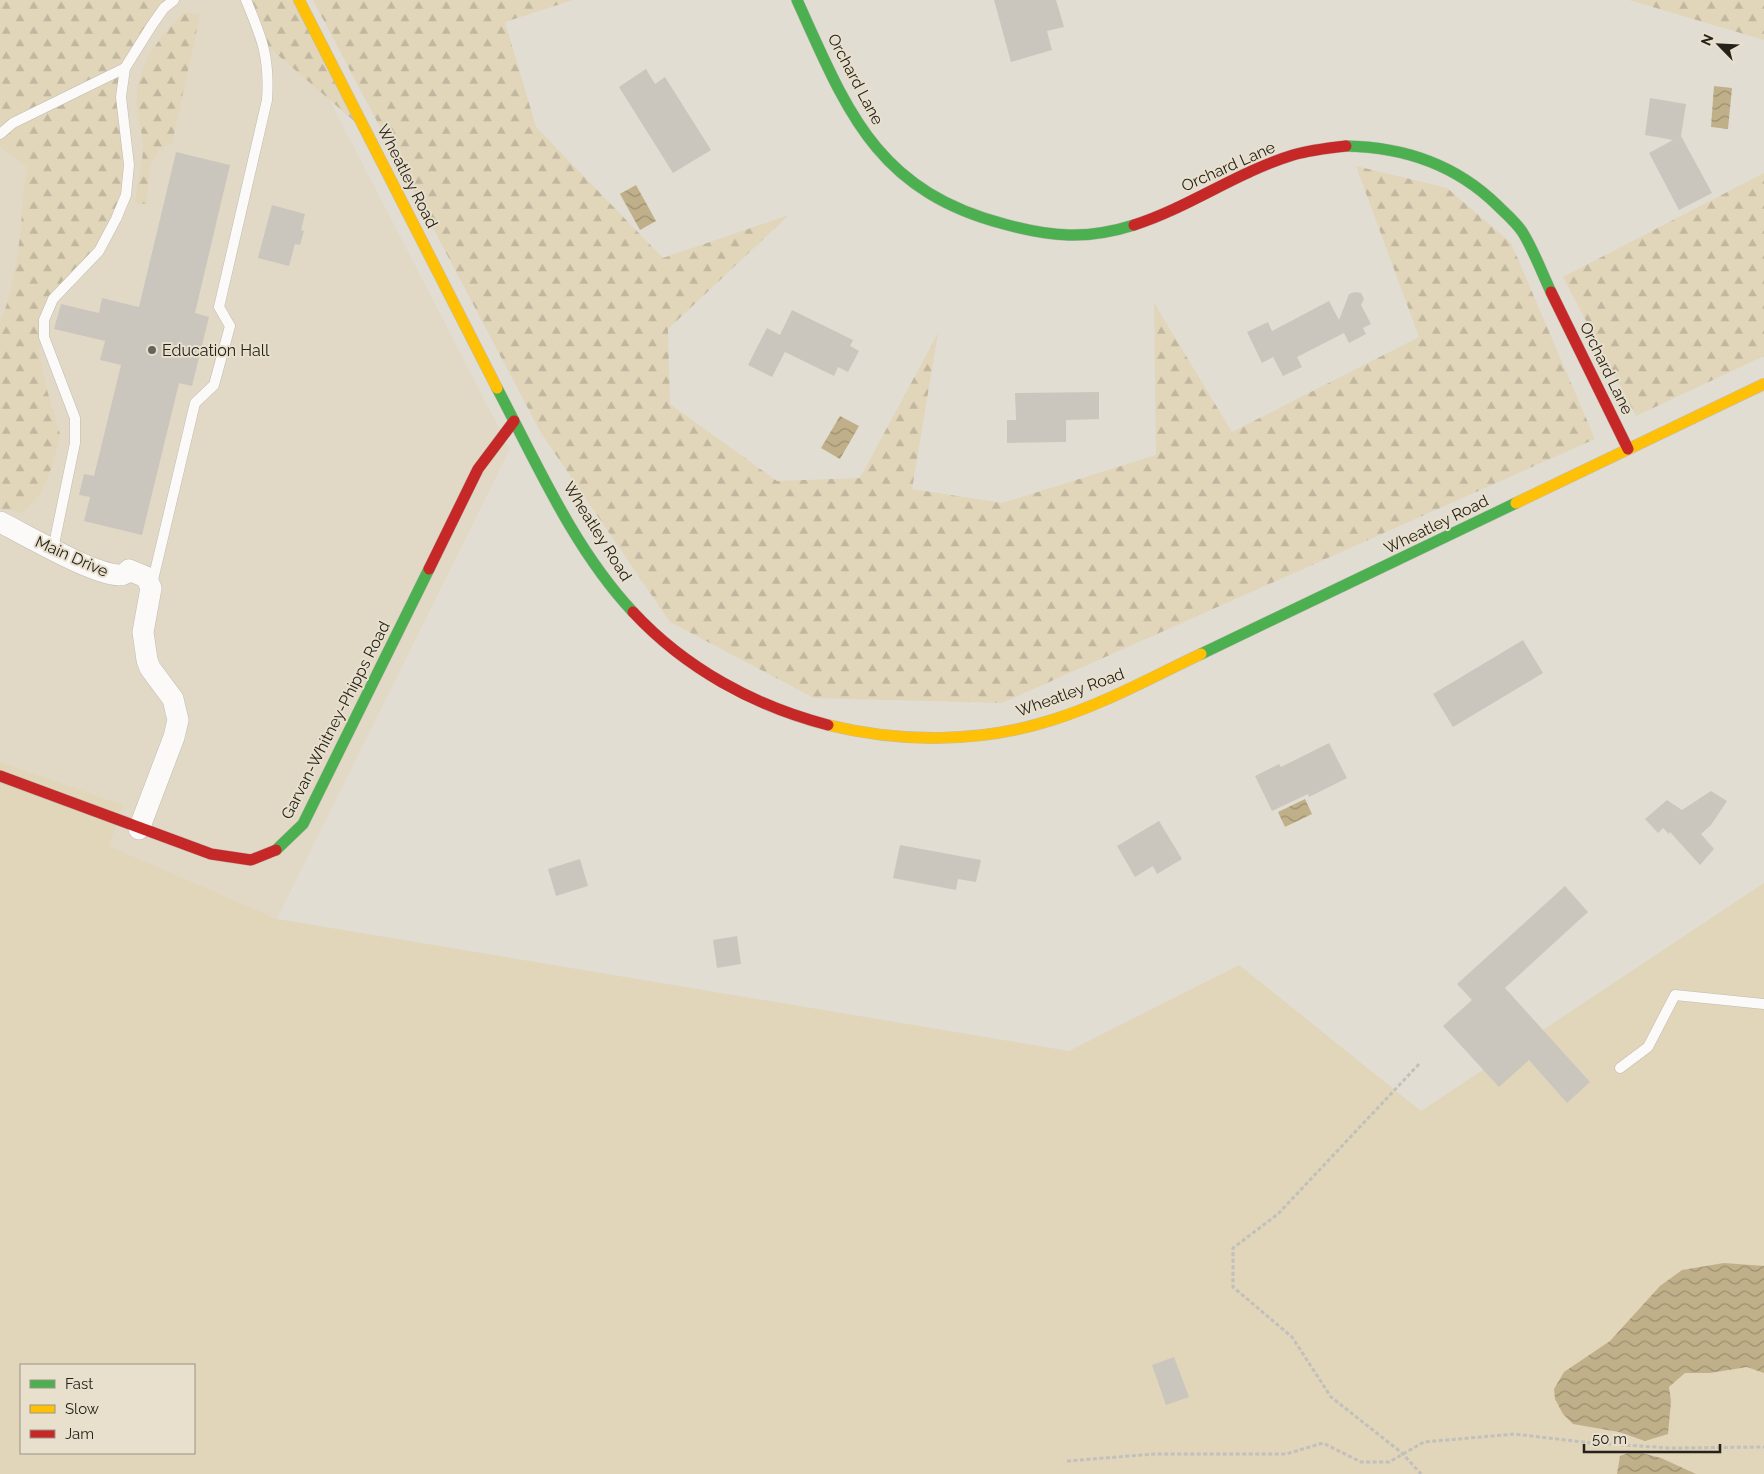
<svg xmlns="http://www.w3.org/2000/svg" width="1764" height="1474" font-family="Raleway,sans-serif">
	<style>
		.built { fill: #e1d9c6 }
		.green { fill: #e1d5ba; fill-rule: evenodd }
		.forest { fill: url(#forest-firs) }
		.water { fill: url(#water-waves) }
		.building { fill: #cac6be }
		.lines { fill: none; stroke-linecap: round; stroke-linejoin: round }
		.lane-casing { stroke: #bfbbb3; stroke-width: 11 }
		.street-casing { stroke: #bfbbb3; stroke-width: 22 }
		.fast-casing { stroke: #bfbbb3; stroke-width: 12 }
		.slow-casing { stroke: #bfbbb3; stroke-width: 12 }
		.jam-casing { stroke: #bfbbb3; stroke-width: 12 }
		.path { stroke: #c2c0bd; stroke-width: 3; stroke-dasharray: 4 2.5; stroke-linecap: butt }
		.lane { stroke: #fbfaf8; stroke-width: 10 }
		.street { stroke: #fbfaf8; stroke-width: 21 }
		.fast { stroke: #4caf50; stroke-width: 11 }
		.slow { stroke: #ffc107; stroke-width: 11 }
		.jam { stroke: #c62828; stroke-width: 11 }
		.poi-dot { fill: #67635b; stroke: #e8e0cd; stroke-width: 2 }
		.labels { text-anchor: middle; stroke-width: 4; stroke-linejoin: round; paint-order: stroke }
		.street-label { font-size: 16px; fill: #25221b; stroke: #e8e0cd }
		.poi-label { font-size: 16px; fill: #25221b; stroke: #e8e0cd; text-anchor: start }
	</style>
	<defs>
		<pattern id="forest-firs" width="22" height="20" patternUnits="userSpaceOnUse" patternTransform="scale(1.25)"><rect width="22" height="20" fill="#e1d5ba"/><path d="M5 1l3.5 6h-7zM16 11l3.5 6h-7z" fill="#c1b79f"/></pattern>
		<pattern id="water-waves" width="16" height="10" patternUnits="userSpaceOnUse" patternTransform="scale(1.25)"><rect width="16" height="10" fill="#c0b08a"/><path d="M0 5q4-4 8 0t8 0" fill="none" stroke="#9c8f70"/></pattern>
	</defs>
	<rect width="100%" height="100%" fill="#e2ddd3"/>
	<path class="built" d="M 0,0 L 278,0 L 510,449 L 277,919 L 109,846 L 123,805 L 0,762 Z"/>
	<path class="green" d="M 0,762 L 123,805 L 109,846 L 277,919 L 1069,1051 L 1239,965 L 1421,1111 L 1764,883 L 1764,1474 L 0,1474 ZM 21,1365 L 194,1365 L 194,1453 L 21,1453 Z"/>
	<g class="forest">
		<path d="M 0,0 L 174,0 L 125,68 L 126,195 L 99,251 L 53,299 L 44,320 L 39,351 L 45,383 L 60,434 L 52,467 L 40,494 L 23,512 L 0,509 L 0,322 C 21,275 20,218 27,167 L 0,147 Z"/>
		<path d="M 246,0 L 299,0 L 369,134 L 264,43 Z"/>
		<path d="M 313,0 L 573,0 L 505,22 L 536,127 L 663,258 L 789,215 L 668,329 L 670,404 L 777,481 L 860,478 L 938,333 L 912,489 L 1002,503 L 1156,455 L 1154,303 L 1232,432 L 1419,337 L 1356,166 L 1447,188 L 1511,243 L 1595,439 L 1002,703 L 814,698 L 670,622 L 541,433 Z"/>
		<path d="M 1629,0 L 1764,0 L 1764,40 Z"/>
		<path d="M 186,12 L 200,15 L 172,144 C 147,147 148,184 147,204 L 135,203 C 138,184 143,164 143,145 C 143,134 138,122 137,111 C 134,70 157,37 186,12 Z"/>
		<path d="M 1764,173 L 1764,356 L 1636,416 L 1563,277 Z"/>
	</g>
	<g class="water">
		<path d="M 1714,86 L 1732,88 L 1728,129 L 1711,127 Z"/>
		<path d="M 636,185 L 656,221 L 640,230 L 620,194 Z"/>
		<path d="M 840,416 L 859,426 L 840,459 L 821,448 Z"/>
		<path d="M 1305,799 L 1312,814 L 1285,827 L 1278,812 Z"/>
		<path d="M 1724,1263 L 1764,1266 L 1764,1373 L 1747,1367 L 1710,1373 L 1685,1373 L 1669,1387 L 1671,1401 L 1668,1434 L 1645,1441 L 1619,1432 L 1573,1424 L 1563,1414 L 1555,1399 L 1554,1389 L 1564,1372 L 1610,1341 L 1660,1286 L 1682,1270 Z"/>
		<path d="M 1634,1451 L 1661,1458 L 1696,1474 L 1617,1474 L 1620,1456 Z"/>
	</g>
	<g class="building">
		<path d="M 994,0 L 1056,0 L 1064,27 L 1047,31 L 1052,50 L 1011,62 Z"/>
		<path d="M 646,69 L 655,84 L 665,77 L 711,150 L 673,173 L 619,87 Z"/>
		<path d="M 1650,98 L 1686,104 L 1681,136 L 1712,193 L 1679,210 L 1649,153 L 1673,140 L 1645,135 Z"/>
		<path d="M 176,152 L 230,165 L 195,313 L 209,317 L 192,386 L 179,383 L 142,535 L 84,521 L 90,497 L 79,495 L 84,474 L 94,476 L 121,365 L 100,360 L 105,341 L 54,329 L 61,304 L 99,313 L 102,298 L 139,307 Z"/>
		<path d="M 272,205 L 305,214 L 301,230 L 304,231 L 300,245 L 295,244 L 289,266 L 258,258 Z"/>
		<path d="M 1355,292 L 1361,293 L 1364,299 L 1361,305 L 1371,324 L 1363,328 L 1366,334 L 1349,343 L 1344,333 L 1297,357 L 1302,367 L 1283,376 L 1273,357 L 1262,363 L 1247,332 L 1268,322 L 1272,331 L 1329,301 L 1339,320 L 1349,294 Z"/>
		<path d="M 792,310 L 853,340 L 850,346 L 859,351 L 848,372 L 838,367 L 834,376 L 785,352 L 772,377 L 748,365 L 767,328 L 780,335 Z"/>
		<path d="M 1099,392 L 1099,419 L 1066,420 L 1066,442 L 1007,443 L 1007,420 L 1016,420 L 1015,393 Z"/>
		<path d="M 1523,640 L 1543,673 L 1453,727 L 1433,694 Z"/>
		<path d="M 1329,743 L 1347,778 L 1309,797 L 1308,794 L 1272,811 L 1255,776 L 1279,764 L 1281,767 Z"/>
		<path d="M 1711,791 L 1727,801 L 1711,825 L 1701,834 L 1714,849 L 1700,865 L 1670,832 L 1669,834 L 1663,828 L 1658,833 L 1645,819 L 1667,800 L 1682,810 Z"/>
		<path d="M 1159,821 L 1182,859 L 1157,874 L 1153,866 L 1135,877 L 1117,846 Z"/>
		<path d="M 900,845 L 981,860 L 976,882 L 958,879 L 956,890 L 893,878 Z"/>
		<path d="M 580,859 L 588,886 L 556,896 L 548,869 Z"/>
		<path d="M 1565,886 L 1588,912 L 1505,988 L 1590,1082 L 1567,1103 L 1529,1060 L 1499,1087 L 1443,1026 L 1472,1000 L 1457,984 Z"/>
		<path d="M 737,936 L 741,964 L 717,968 L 713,940 Z"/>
		<path d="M 1174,1357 L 1189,1397 L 1166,1405 L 1152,1365 Z"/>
	</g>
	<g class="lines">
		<defs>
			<g id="lane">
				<path d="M 0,134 L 13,123 L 125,68"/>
				<path d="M 53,549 L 75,443 L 75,418 L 44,337 L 44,320 L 53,299 L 99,251 L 116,219 L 126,195 L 129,165 L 121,97 L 125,68 L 152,25 L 164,8 L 174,0"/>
				<path d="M 152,584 L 195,403 L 214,385 L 230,326 L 219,307 L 267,100 C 270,58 262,38 246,0"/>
				<path d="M 1620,1068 L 1648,1047 L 1675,995 L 1764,1004"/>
			</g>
			<path id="street" d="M 0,522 C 26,535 92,574 119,575 C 124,575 126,573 129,570 L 146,577 L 151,588 L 143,632 L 147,660 L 150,668 L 173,699 L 178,720 L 174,737 L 139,829"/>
			<g id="fast">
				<path d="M 797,0 C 847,110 875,190 1004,224 C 1051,237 1087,240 1134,225"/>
				<path d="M 1346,146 C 1404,147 1455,164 1497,205 C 1506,214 1517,223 1523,233 C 1534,251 1542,273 1551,292"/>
				<path d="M 497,388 C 537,464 574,549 633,612"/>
				<path d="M 1201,654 L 1516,503"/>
				<path d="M 276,850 L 303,824 L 429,569"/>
			</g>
			<g id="slow">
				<path d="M 299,0 L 497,388"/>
				<path d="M 1516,503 L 1764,384"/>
				<path d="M 828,725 C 901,743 980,743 1052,720 C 1104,704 1152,677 1201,654"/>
			</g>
			<g id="jam">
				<path d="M 1134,225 C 1190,207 1237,172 1293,155 C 1310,150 1328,148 1346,146"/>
				<path d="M 1551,292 L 1628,449"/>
				<path d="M 429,569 L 478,469 L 514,421"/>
				<path d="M 633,612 C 685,668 754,706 828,725"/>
				<path d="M 0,776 L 211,854 L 251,860 L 276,850"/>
			</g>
		</defs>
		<use href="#lane" class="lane-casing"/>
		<use href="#street" class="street-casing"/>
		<use href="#fast" class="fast-casing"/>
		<use href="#slow" class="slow-casing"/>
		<use href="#jam" class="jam-casing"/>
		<g class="path">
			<path d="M 1419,1064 L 1278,1214 L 1233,1248 L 1233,1287 L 1292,1337 L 1331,1397 L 1402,1453 L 1421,1474"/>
			<path d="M 1067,1461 L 1155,1454 L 1286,1454 L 1323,1443 L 1361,1462 L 1389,1462 L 1424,1442 L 1515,1434 L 1592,1443 L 1671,1448 L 1764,1447"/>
		</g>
		<use href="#lane" class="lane"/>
		<use href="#street" class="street"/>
		<use href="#fast" class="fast"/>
		<use href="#slow" class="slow"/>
		<use href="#jam" class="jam"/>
	</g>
	<circle class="poi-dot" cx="152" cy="350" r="5"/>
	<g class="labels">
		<g class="street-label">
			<text transform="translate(856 79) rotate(62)" y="6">Orchard Lane</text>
			<text transform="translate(1228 166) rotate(-24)" y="6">Orchard Lane</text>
			<text transform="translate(408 176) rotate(63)" y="6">Wheatley Road</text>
			<text transform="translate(1607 368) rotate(64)" y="6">Orchard Lane</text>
			<text transform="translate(1436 524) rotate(-26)" y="6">Wheatley Road</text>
			<text transform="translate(598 531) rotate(58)" y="6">Wheatley Road</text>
			<text transform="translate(72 556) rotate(24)" y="6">Main Drive</text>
			<text transform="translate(1070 692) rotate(-20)" y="6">Wheatley Road</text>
			<text transform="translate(335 720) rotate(-63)" y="6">Garvan-Whitney-Phipps Road</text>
		</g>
		<g class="poi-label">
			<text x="162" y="356">Education Hall</text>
		</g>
	</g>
	<rect x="20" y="1364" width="175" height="90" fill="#e8e0cd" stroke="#9a9486"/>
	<rect x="30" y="1380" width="25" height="8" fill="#4caf50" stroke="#9a9486"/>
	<text x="65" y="1389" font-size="15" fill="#25221b">Fast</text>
	<rect x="30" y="1405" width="25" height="8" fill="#ffc107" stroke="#9a9486"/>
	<text x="65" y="1414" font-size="15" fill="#25221b">Slow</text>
	<rect x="30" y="1430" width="25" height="8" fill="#c62828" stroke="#9a9486"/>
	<text x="65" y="1439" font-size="15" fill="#25221b">Jam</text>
	<g transform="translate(1719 45) rotate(294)" stroke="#e8e0cd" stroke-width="4" paint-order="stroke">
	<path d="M0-4L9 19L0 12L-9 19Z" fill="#25221b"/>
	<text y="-8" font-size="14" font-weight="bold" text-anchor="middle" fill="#25221b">N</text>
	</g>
	<path d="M1584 1444v8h136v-8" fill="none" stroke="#25221b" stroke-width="2.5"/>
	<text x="1592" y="1444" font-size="15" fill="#25221b" stroke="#e8e0cd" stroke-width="4" paint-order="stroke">50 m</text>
</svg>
